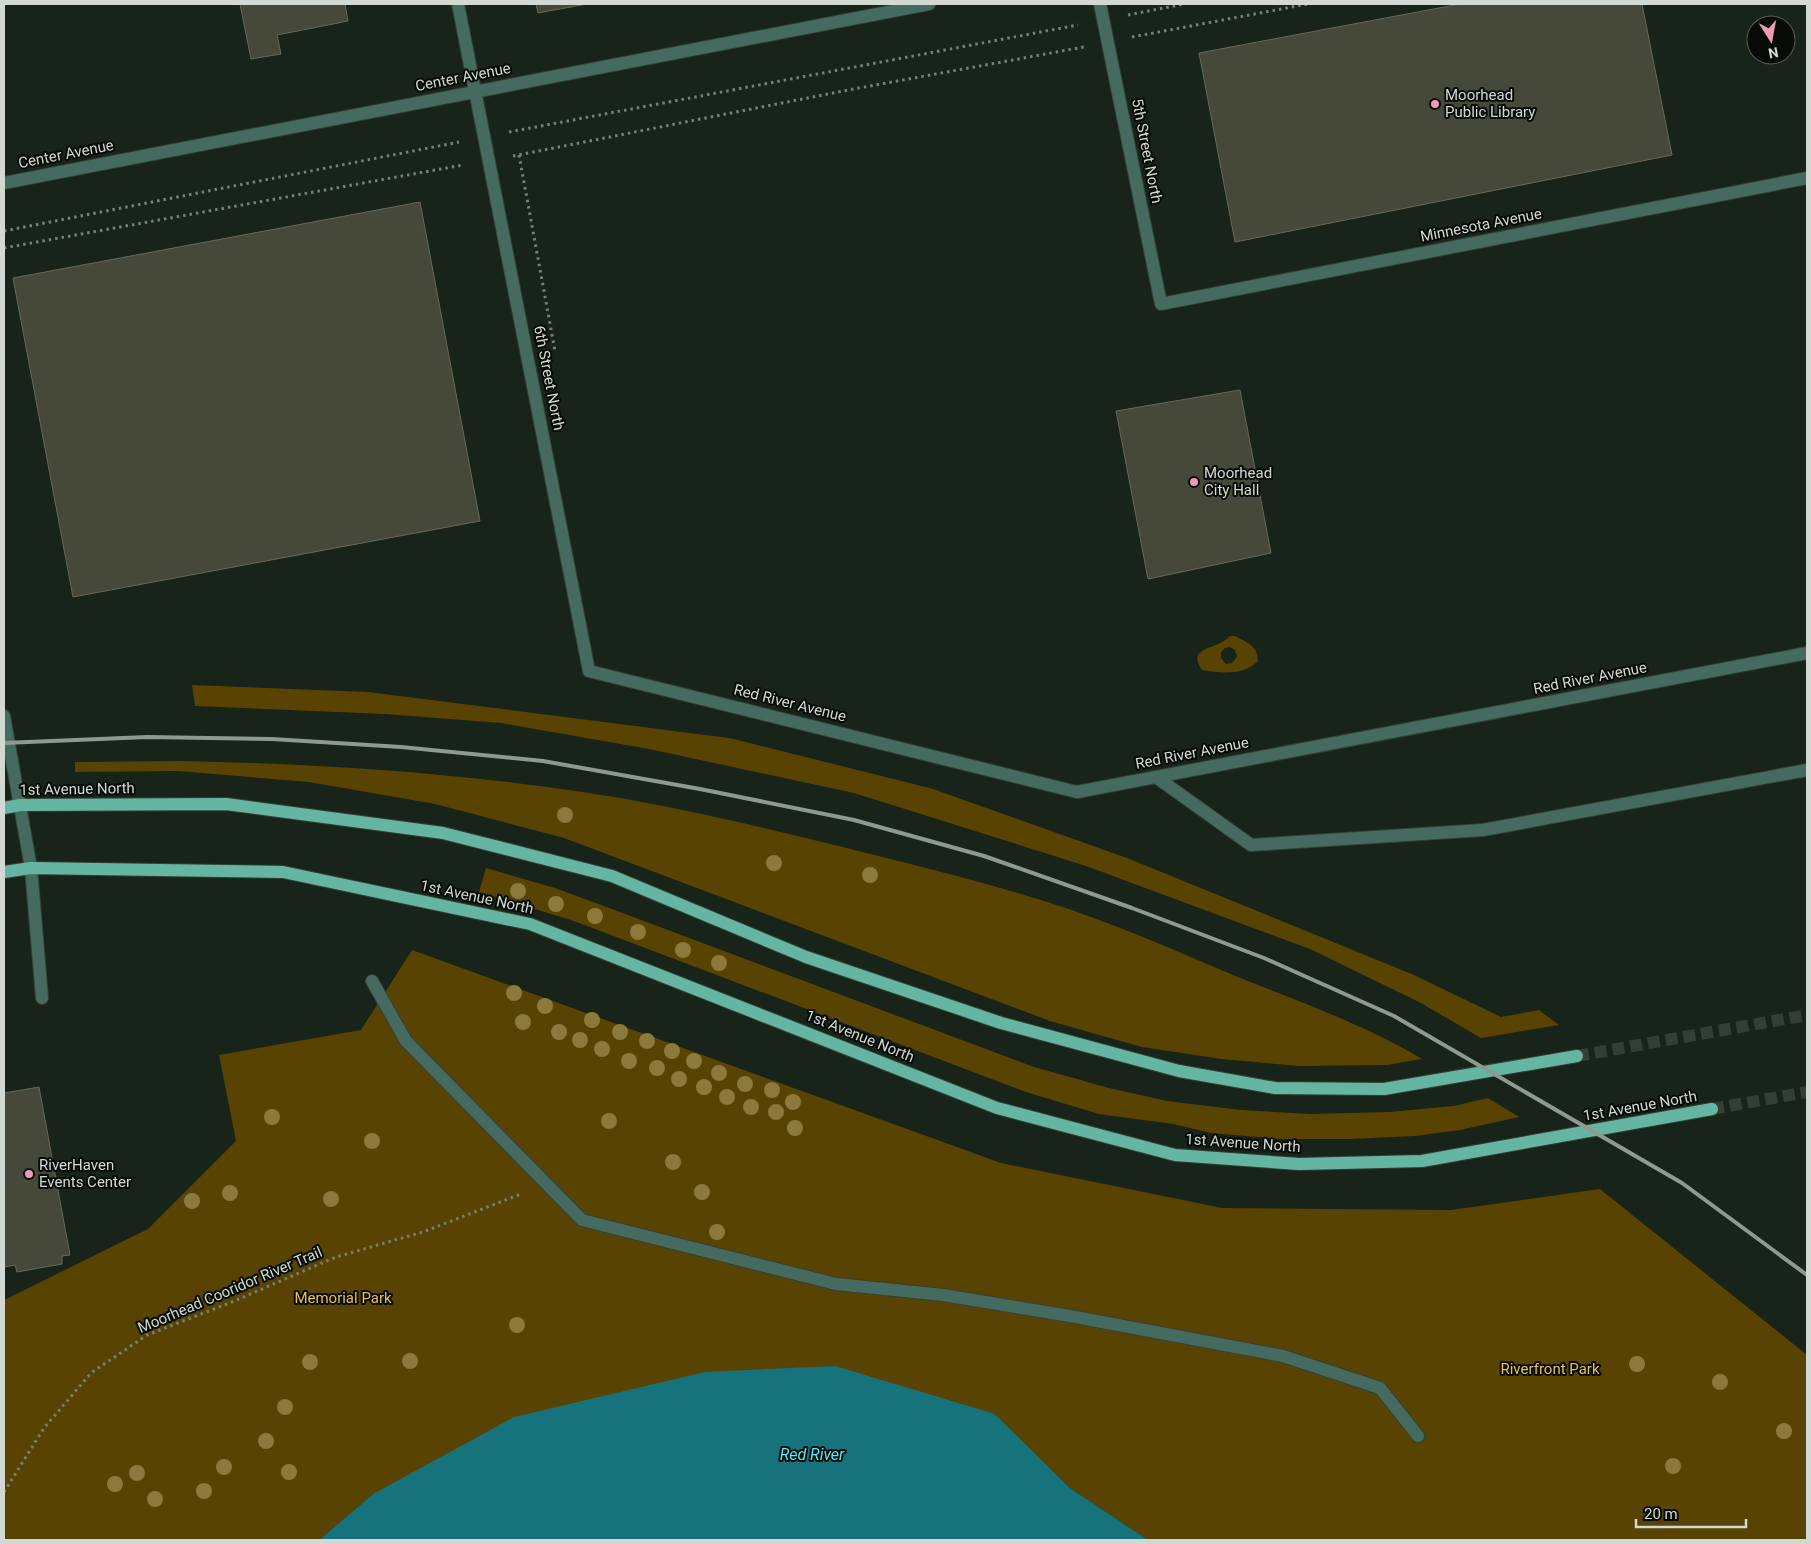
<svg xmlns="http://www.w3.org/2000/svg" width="1811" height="1544" font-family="Roboto,sans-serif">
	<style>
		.green { fill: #594302; fill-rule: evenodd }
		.water { fill: #16737c }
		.building { fill: #46493a; stroke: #66695a }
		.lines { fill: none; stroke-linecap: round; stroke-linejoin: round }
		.major-tunnel { stroke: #343e35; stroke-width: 12; stroke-dasharray: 12 6; stroke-linecap: butt }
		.minor-casing { stroke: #364037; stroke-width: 14 }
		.major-casing { stroke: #364037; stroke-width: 14 }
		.path { stroke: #778077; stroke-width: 3; stroke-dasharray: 2.5 4; stroke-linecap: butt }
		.minor { stroke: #456b61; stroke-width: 12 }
		.major { stroke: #64b6a2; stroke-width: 12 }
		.rail { stroke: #909991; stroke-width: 4 }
		.tree { fill: #8c793b }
		.poi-dot { fill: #f09ab7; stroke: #070b07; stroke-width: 2 }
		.labels { text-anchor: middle; stroke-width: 4; stroke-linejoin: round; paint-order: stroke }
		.street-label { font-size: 15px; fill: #d2d9d2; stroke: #070b07 }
		.poi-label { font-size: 15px; fill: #d2d9d2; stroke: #070b07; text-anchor: start }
		.park-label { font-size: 15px; fill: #ebbf56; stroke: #070b07 }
		.water-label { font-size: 16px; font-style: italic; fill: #4ceeff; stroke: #070b07 }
	</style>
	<rect width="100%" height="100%" fill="#182319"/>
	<g class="green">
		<path d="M 1230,636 L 1235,636 C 1247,643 1258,645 1258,661 C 1243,676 1222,673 1202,670 C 1189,650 1207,650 1220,643 C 1224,641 1227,639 1230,636 ZM 1230,647 L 1235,650 L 1237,657 L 1232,663 L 1226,664 L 1221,658 L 1221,652 L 1225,648 Z"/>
		<path d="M 192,685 L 368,692 L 729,738 L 933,789 L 1127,858 L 1414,975 L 1501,1017 L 1539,1010 L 1559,1025 L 1481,1038 L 1419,1002 L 1310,949 L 1086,866 L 854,793 L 649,749 L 501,723 L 385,714 L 195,706 Z"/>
		<path d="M 183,761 C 322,764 463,773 601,795 C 683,808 766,828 847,848 C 914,865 981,881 1047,902 C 1111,922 1172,949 1233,975 C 1295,1000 1366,1025 1422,1059 L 1387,1065 L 1299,1066 L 1221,1059 L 1142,1047 L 1050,1021 L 564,838 L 435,804 L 309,782 L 178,771 L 75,772 L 75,762 Z"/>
		<path d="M 486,868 L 555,888 L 604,906 L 1034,1067 L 1109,1088 L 1167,1101 L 1241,1110 L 1311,1114 L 1389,1112 L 1454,1106 L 1488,1098 L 1519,1117 L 1460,1130 L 1415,1136 L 1350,1139 L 1281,1139 L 1211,1133 L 1173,1124 L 1099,1114 L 1026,1092 L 574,921 L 479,892 Z"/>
		<path d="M 412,950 L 1001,1163 L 1222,1208 L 1451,1210 L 1600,1189 L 1807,1355 L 1807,1540 L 1148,1540 L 1070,1488 L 995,1414 L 373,1494 L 319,1540 L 4,1540 L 4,1300 L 148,1229 L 236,1141 L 219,1055 L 361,1030 Z"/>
	</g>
	<path class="water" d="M 835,1366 L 995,1414 L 1070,1488 L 1148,1540 L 319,1540 L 373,1494 L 514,1417 L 705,1372 Z"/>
	<g class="building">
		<path d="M 240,4 L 345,4 L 348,21 L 277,35 L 281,54 L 251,59 Z"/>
		<path d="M 536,4 L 587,4 L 538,13 Z"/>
		<path d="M 1460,4 L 1642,4 L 1672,155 L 1235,242 L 1199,53 Z"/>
		<path d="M 420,202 L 480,521 L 73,597 L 13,278 Z"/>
		<path d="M 1240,390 L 1271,553 L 1148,579 L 1116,411 Z"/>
		<path d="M 39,1087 L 70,1255 L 62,1256 L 62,1264 L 17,1272 L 15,1265 L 5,1267 L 4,1258 L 4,1093 Z"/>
	</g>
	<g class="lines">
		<g class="major-tunnel">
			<path d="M 1577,1056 L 1807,1015"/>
			<path d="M 1712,1109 L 1807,1092"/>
		</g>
		<defs>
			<g id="minor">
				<path d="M 458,4 L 589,671 L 1077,792 L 1807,653"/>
				<path d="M 1100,4 L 1161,304 L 1807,178"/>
				<path d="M 4,183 L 929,4"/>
				<path d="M 4,716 L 31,868 L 42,998"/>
				<path d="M 1156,777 L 1251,845 L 1483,830 L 1807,770"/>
				<path d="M 372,981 L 406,1041 L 582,1220 L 836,1284 L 943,1295 L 1070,1316 L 1283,1356 L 1380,1388 L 1418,1436"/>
			</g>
			<g id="major">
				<path d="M 4,808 L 20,805 L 226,804 L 443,833 L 612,876 L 806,957 L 1001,1023 L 1179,1071 L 1275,1088 L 1384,1089 L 1577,1056"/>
				<path d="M 4,872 L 31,868 L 283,872 L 530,924 L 997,1108 L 1175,1155 L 1299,1164 L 1422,1161 L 1712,1109"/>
			</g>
		</defs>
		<use href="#minor" class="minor-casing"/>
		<use href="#major" class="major-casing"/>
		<g class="path">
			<path d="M 1128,15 L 1184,4"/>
			<path d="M 1132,37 L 1308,4"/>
			<path d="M 509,132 L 1078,25"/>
			<path d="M 519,155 L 555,351"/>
			<path d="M 513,156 L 848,90 L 1084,47"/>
			<path d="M 4,231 L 459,142"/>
			<path d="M 4,248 L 463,165"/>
			<path d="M 4,1492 L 44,1428 L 91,1373 L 147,1335 L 232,1302 L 336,1257 L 423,1232 L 521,1194"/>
		</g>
		<use href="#minor" class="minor"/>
		<use href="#major" class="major"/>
		<path class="rail" d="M 4,743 L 147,737 L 272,739 L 401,747 L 543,761 L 700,789 L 854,820 L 984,856 L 1132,908 L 1264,958 L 1394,1016 L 1682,1183 L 1807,1275"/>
	</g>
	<g class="tree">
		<circle cx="565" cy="815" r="8"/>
		<circle cx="774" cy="863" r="8"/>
		<circle cx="870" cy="875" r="8"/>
		<circle cx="518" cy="891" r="8"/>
		<circle cx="556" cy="904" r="8"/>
		<circle cx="595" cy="916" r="8"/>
		<circle cx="638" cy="932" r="8"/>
		<circle cx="683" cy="950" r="8"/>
		<circle cx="719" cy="963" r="8"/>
		<circle cx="514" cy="993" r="8"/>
		<circle cx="545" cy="1006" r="8"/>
		<circle cx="592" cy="1020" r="8"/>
		<circle cx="523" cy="1022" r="8"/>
		<circle cx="559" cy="1032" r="8"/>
		<circle cx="620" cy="1032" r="8"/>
		<circle cx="580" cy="1040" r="8"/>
		<circle cx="647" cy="1041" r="8"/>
		<circle cx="602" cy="1049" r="8"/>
		<circle cx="672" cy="1051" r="8"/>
		<circle cx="629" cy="1061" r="8"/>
		<circle cx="694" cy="1061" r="8"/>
		<circle cx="657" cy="1068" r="8"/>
		<circle cx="719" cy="1073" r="8"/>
		<circle cx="679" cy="1079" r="8"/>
		<circle cx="745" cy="1084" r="8"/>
		<circle cx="704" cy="1087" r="8"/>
		<circle cx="772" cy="1090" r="8"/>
		<circle cx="727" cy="1097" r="8"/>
		<circle cx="793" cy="1102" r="8"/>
		<circle cx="751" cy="1107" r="8"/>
		<circle cx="776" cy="1112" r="8"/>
		<circle cx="272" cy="1117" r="8"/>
		<circle cx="609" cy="1121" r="8"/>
		<circle cx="795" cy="1128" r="8"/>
		<circle cx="372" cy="1141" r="8"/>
		<circle cx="673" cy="1162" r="8"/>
		<circle cx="702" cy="1192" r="8"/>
		<circle cx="230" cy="1193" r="8"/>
		<circle cx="331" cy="1199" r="8"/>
		<circle cx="192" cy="1201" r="8"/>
		<circle cx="717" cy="1232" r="8"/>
		<circle cx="517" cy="1325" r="8"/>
		<circle cx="410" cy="1361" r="8"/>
		<circle cx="310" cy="1362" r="8"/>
		<circle cx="1637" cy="1364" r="8"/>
		<circle cx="1720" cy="1382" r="8"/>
		<circle cx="285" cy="1407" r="8"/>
		<circle cx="1784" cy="1431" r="8"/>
		<circle cx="266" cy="1441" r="8"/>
		<circle cx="1673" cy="1466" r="8"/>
		<circle cx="224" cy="1467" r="8"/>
		<circle cx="289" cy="1472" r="8"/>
		<circle cx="137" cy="1473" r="8"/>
		<circle cx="115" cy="1484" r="8"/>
		<circle cx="204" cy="1491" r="8"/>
		<circle cx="155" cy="1499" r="8"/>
	</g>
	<g class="poi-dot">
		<circle cx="1435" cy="104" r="5"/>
		<circle cx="1194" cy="482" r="5"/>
		<circle cx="29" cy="1174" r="5"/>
	</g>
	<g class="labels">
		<g class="street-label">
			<text transform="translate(463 77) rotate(-11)" y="5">Center Avenue</text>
			<text transform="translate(1147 151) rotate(79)" y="5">5th Street North</text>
			<text transform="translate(66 154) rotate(-11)" y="5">Center Avenue</text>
			<text transform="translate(1481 225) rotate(-11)" y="5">Minnesota Avenue</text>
			<text transform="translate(549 378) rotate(79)" y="5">6th Street North</text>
			<text transform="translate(1590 678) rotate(-11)" y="5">Red River Avenue</text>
			<text transform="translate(790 703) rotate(14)" y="5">Red River Avenue</text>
			<text transform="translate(1192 753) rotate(-11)" y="5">Red River Avenue</text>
			<text transform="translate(77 789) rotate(-1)" y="5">1st Avenue North</text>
			<text transform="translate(477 897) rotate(12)" y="5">1st Avenue North</text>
			<text transform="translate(860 1036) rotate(22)" y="5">1st Avenue North</text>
			<text transform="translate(1640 1106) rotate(-10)" y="5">1st Avenue North</text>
			<text transform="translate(1243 1143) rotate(4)" y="5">1st Avenue North</text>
			<text transform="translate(230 1290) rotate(-23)" y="5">Moorhead Cooridor River Trail</text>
		</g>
		<g class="poi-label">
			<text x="1445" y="100">Moorhead<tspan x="1445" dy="17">Public Library</tspan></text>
			<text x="1204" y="478">Moorhead<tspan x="1204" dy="17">City Hall</tspan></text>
			<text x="39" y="1170">RiverHaven<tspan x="39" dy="17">Events Center</tspan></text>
		</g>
		<g class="park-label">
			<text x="343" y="1303">Memorial Park</text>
			<text x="1550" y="1374">Riverfront Park</text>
		</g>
		<g class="water-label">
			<text x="812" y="1460">Red River</text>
		</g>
	</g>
	<rect width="1811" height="1544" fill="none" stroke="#d2d9d2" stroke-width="10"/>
	<g transform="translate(1771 40) rotate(169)"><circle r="24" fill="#070b07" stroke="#585d58"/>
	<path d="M0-4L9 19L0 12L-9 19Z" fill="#f09ab7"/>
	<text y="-8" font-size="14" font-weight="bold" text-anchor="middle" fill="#d2d9d2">N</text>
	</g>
	<path d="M1636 1519v8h110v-8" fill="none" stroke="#d2d9d2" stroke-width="2.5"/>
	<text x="1644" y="1519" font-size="15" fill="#d2d9d2" stroke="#070b07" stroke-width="4" paint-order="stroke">20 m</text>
</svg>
